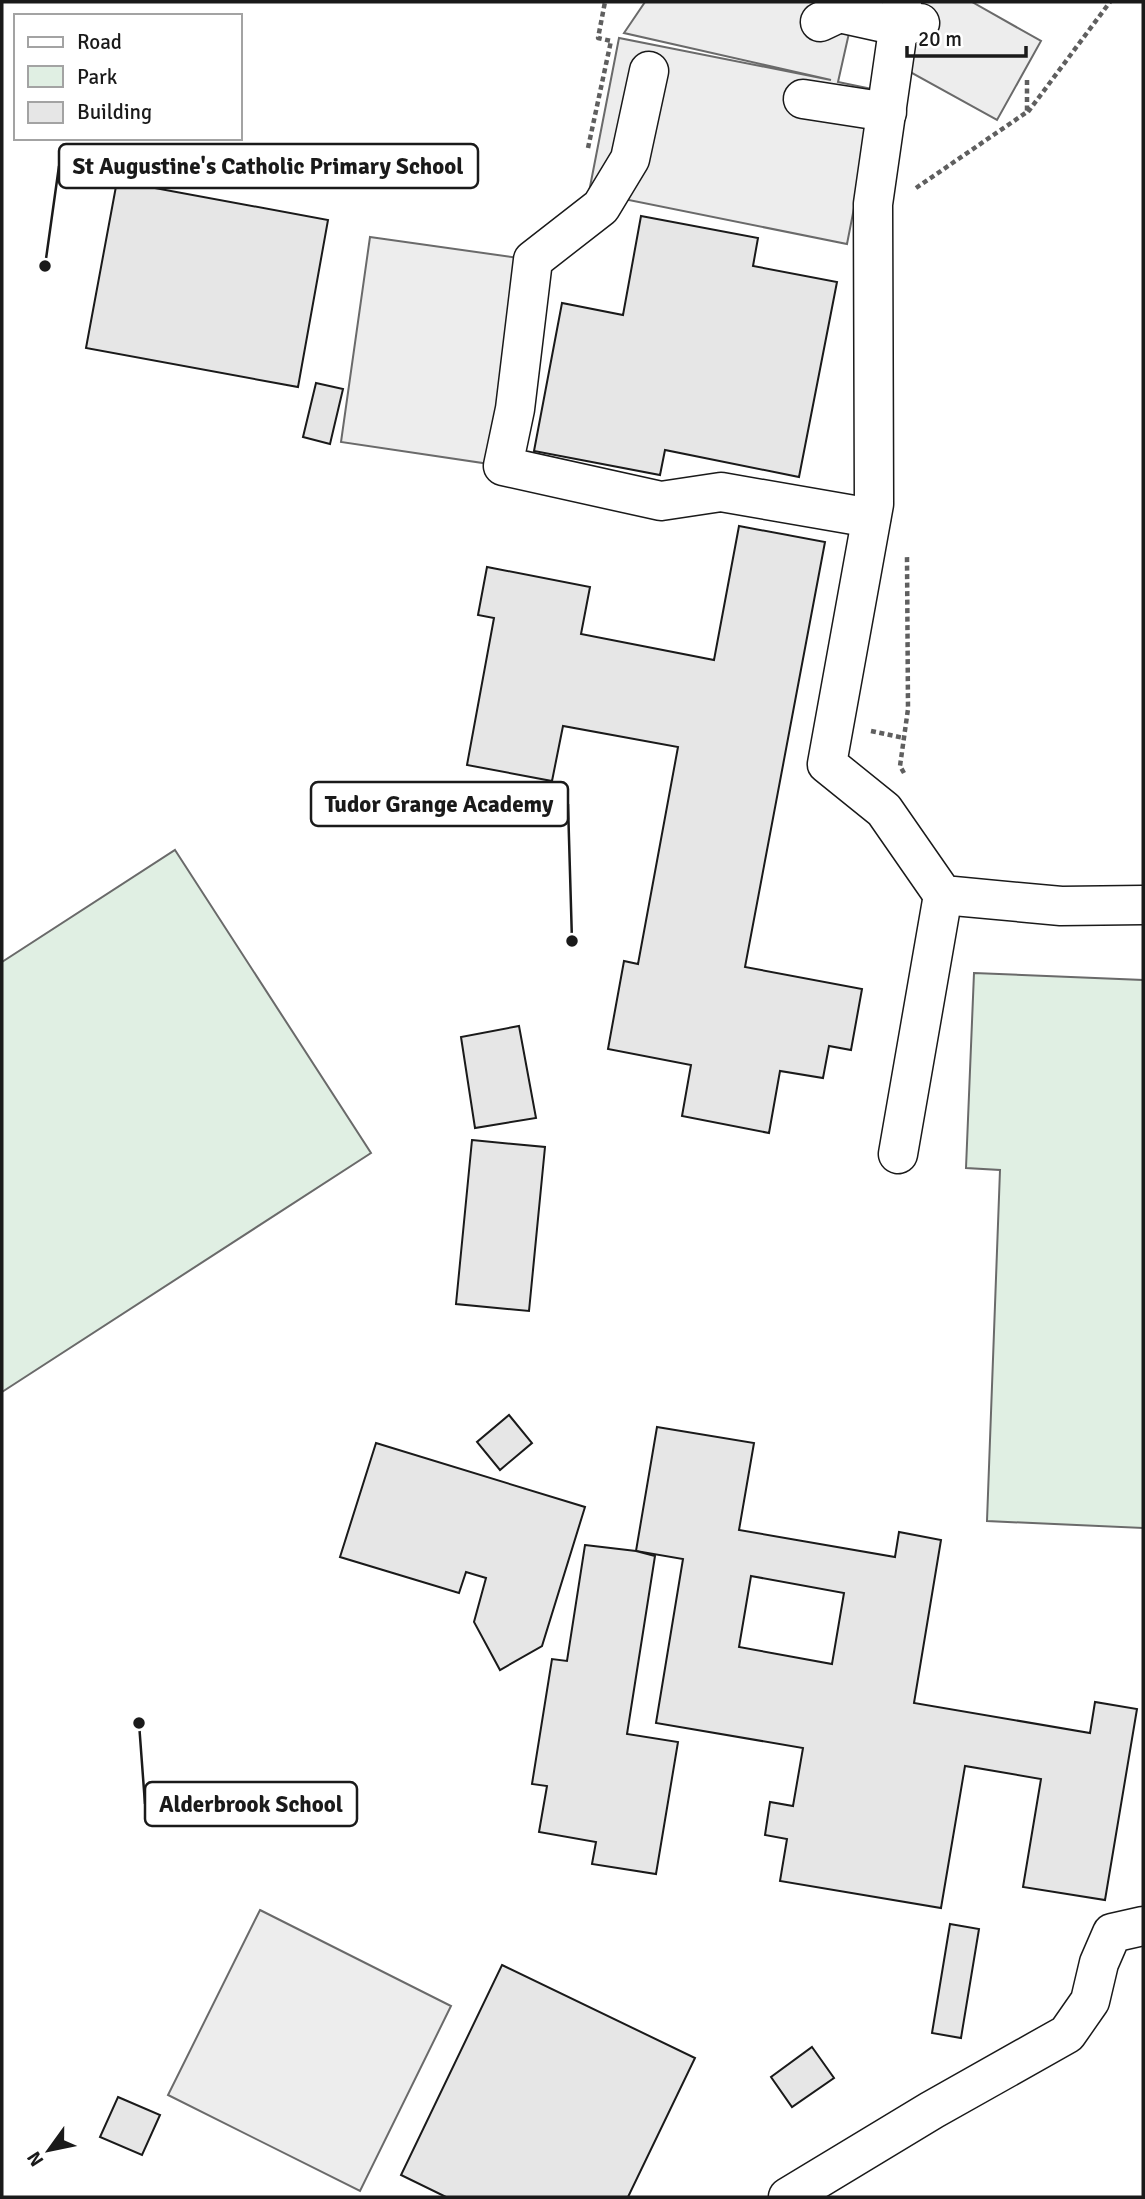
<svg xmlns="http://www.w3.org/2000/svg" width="1145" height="2199" font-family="Signika,sans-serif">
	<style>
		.green { fill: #e0efe3; stroke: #6a6a6a; stroke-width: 2 }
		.parking { fill: #ededed; stroke: #6a6a6a; stroke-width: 2 }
		.building { fill: #e6e6e6; stroke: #1a1a1a; stroke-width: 2; fill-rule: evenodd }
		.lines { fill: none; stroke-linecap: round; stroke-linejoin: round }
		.minor-casing { stroke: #1a1a1a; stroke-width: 41 }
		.path { stroke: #5f5f5f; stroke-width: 4.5; stroke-dasharray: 5 3.5; stroke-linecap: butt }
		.minor { stroke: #fff; stroke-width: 38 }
		.leader { fill: none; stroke: #1a1a1a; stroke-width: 2.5 }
		.callout-dot { fill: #1a1a1a; stroke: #fff; stroke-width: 2.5 }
		.callout { fill: #fff; stroke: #1a1a1a; stroke-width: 2.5 }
		.callout-label { font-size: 23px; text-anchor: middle; font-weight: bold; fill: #1a1a1a }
	</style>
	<rect width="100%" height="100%" fill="#fff"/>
	<g class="green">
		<path d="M 175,850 L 371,1153 L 2,1392 L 2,962 Z"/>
		<path d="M 974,973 L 1143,980 L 1143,1528 L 987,1521 L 1000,1170 L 966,1168 Z"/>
	</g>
	<g class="parking">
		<path d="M 645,2 L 856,2 L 838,82 L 877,90 L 847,244 L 589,192 L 619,38 L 831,80 L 624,33 Z"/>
		<path d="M 910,2 L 972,2 L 1041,41 L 997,120 L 901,67 Z"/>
		<path d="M 370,237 L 533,260 L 503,466 L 341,442 Z"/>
		<path d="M 260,1910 L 451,2006 L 360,2191 L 168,2095 Z"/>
	</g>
	<g class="building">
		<path d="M 117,181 L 328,220 L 298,387 L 86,348 Z"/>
		<path d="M 641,216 L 758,238 L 753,266 L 837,282 L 799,477 L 665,450 L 660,475 L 534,451 L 562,303 L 623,315 Z"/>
		<path d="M 316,383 L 343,389 L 330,444 L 303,437 Z"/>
		<path d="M 739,526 L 825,542 L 745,967 L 862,989 L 851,1050 L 829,1046 L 823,1078 L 780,1071 L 769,1133 L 682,1116 L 691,1065 L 608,1049 L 624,961 L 638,964 L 678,747 L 563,726 L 552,781 L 467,765 L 494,618 L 478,615 L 487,567 L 590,587 L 581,634 L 714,660 Z"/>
		<path d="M 519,1026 L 536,1118 L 475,1128 L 461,1037 Z"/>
		<path d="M 472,1140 L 545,1147 L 529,1311 L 456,1304 Z"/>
		<path d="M 509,1415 L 532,1443 L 500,1470 L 477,1442 Z"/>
		<path d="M 657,1427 L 754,1443 L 739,1530 L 895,1557 L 899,1532 L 941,1540 L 914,1703 L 1090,1733 L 1095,1702 L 1137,1709 L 1105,1900 L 1023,1887 L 1041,1779 L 965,1766 L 941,1908 L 780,1881 L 787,1839 L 765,1835 L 770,1802 L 793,1806 L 803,1748 L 656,1723 L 683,1559 L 636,1551 ZM 751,1576 L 844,1593 L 832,1664 L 739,1647 Z"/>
		<path d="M 376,1443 L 585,1507 L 542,1646 L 500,1670 L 474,1622 L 486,1578 L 466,1572 L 459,1593 L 340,1557 Z"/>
		<path d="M 585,1545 L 636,1551 L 655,1556 L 627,1734 L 678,1742 L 656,1874 L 592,1864 L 596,1842 L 539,1832 L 547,1786 L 532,1784 L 552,1659 L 567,1661 Z"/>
		<path d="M 950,1924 L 979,1929 L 961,2038 L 932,2033 Z"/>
		<path d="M 502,1965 L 695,2058 L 628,2197 L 446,2197 L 401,2175 Z"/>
		<path d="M 812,2047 L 834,2078 L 792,2107 L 771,2077 Z"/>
		<path d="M 118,2097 L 160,2115 L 142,2155 L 100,2137 Z"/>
	</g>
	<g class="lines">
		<defs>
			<g id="minor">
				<path d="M 902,2 L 873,204 L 874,504 L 827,764 L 884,810 L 943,895 L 1061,906 L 1143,905"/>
				<path d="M 820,22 L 839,13 L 898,26 L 920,23"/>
				<path d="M 649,71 L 630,159 L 601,207 L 533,260 L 515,409 L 503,466 L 661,501 L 721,492 L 871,518"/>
				<path d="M 803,99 L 887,112"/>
				<path d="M 898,1154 L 943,895"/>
				<path d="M 788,2197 L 932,2110 L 1067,2034 L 1090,2001 L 1099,1963 L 1112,1933 L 1143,1926"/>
			</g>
		</defs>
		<use href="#minor" class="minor-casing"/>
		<g class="path">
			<path d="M 1028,112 L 1110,2"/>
			<path d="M 588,148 L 611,41 L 598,38 L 605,2"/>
			<path d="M 916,188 L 1027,112 L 1027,80"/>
			<path d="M 871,731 L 904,738"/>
			<path d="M 904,773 L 900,766 L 908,709 L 907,557"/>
		</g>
		<use href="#minor" class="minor"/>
	</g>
	<path class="leader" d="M45 266L59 166M572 941L568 804M139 1723L145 1804"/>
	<g class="callout-dot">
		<circle cx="45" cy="266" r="7"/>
		<circle cx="572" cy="941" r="7"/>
		<circle cx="139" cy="1723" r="7"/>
	</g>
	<g class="callout">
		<rect x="59" y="144" width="419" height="44" rx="7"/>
		<rect x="311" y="782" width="257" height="44" rx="7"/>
		<rect x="145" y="1782" width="212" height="44" rx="7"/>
	</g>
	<g class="callout-label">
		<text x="268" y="174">St Augustine's Catholic Primary School</text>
		<text x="439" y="812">Tudor Grange Academy</text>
		<text x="251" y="1812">Alderbrook School</text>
	</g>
	<rect width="1145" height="2199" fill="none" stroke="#1a1a1a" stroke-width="7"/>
	<rect x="14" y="14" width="228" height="126" fill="#ffffff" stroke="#a3a3a3" stroke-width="2"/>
	<rect x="28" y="37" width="35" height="10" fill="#ffffff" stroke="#a3a3a3" stroke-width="2"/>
	<text x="77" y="49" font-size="21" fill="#1a1a1a">Road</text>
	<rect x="28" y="66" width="35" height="21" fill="#e0efe3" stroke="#a3a3a3" stroke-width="2"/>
	<text x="77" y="84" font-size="21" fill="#1a1a1a">Park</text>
	<rect x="28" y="102" width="35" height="21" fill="#e6e6e6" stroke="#a3a3a3" stroke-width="2"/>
	<text x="77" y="119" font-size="21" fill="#1a1a1a">Building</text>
	<g transform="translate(49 2150) rotate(237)" stroke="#ffffff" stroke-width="5" paint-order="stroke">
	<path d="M0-5L12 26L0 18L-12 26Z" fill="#1a1a1a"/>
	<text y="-10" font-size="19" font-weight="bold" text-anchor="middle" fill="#1a1a1a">N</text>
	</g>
	<path d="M907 46v10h119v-10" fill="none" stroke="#1a1a1a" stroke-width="3.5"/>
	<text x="918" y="46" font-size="21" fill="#1a1a1a" stroke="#ffffff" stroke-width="5" paint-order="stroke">20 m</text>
</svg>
